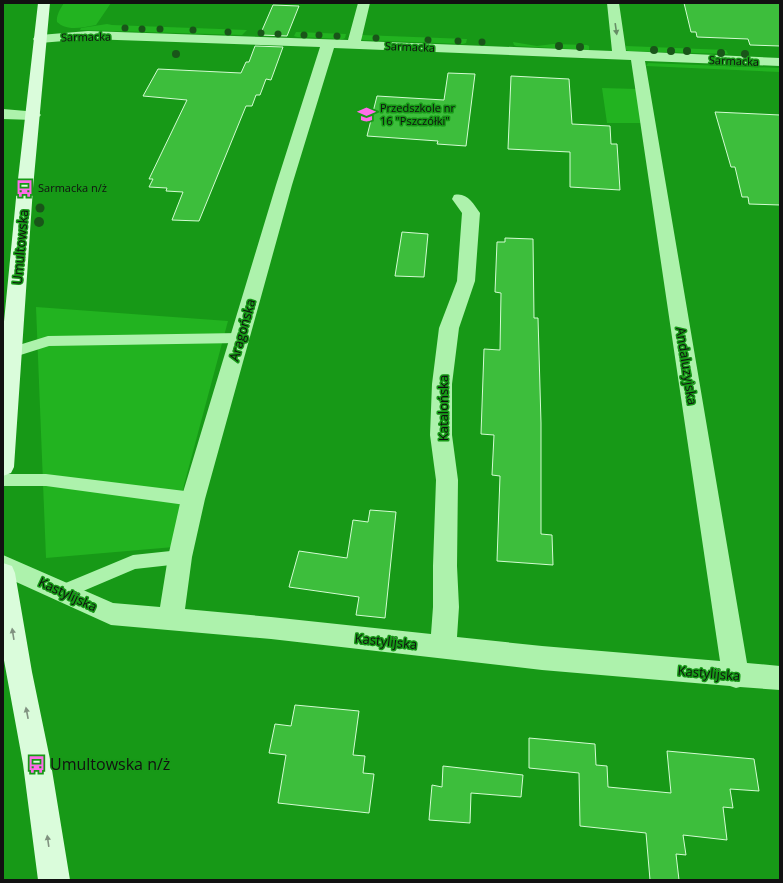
<svg xmlns="http://www.w3.org/2000/svg" width="783" height="883" font-family="'Open Sans',sans-serif">
	<style>
		.green { fill: #22b320 }
		.building { fill: #3dbe3c; stroke: #d4fcd3 }
		.lines { fill: none; stroke-linecap: round; stroke-linejoin: round }
		.lane { fill: #adf2ac; fill-rule: evenodd }
		.street { fill: #adf2ac; fill-rule: evenodd }
		.secondary { fill: #dafcdb; fill-rule: evenodd }
		.tree { fill: #195519 }
		.oneway { fill: #678d66 }
		.oneway2 { fill: #809280 }
		.labels { text-anchor: middle; stroke-width: 3; stroke-linejoin: round; paint-order: stroke }
		.far-street-label { font-size: 11px; fill: #111; stroke: #179917 }
		.far-poi-label { font-size: 11px; fill: #111; stroke: #179917; text-anchor: start }
		.street-label { font-size: 13px; fill: #111; stroke: #179917 }
		.near-poi-label { font-size: 16px; fill: #111; stroke: #179917; text-anchor: start }
	</style>
	<rect width="100%" height="100%" fill="#179917"/>
	<g class="green">
		<path d="M 64,3 L 111,3 L 96,25 C 83,27 68,32 57,22 C 56,16 60,9 64,3 Z"/>
		<path d="M 107,24 L 112,25 L 247,30 L 242,35 L 80,30 L 81,28 Z"/>
		<path d="M 296,32 L 346,34 L 345,38 L 343,39 L 297,37 L 294,36 Z"/>
		<path d="M 362,35 L 467,39 L 466,43 L 463,44 L 363,40 L 361,39 Z"/>
		<path d="M 513,42 L 537,46 L 553,44 L 587,45 L 589,46 L 589,50 L 516,46 L 514,45 Z"/>
		<path d="M 626,46 L 726,50 L 728,54 L 629,51 L 626,50 Z"/>
		<path d="M 648,63 L 780,68 L 780,72 L 646,66 Z"/>
		<path d="M 602,88 L 637,89 L 642,123 L 607,123 Z"/>
		<path d="M 36,307 L 228,321 L 184,485 L 174,547 L 46,558 Z"/>
	</g>
	<g class="building">
		<path d="M 684,3 L 780,3 L 780,46 L 750,45 L 748,39 L 697,37 L 696,32 L 691,32 Z"/>
		<path d="M 273,5 L 299,6 L 287,36 L 260,35 Z"/>
		<path d="M 255,46 L 283,47 L 271,80 L 266,79 L 260,95 L 256,95 L 252,106 L 246,106 L 199,221 L 172,220 L 183,192 L 166,191 L 167,188 L 149,187 L 153,179 L 149,179 L 187,100 L 143,96 L 158,69 L 241,73 L 246,62 L 249,62 Z"/>
		<path d="M 448,73 L 475,74 L 466,146 L 437,144 L 438,141 L 367,136 L 377,96 L 444,100 Z"/>
		<path d="M 511,76 L 569,79 L 572,124 L 610,126 L 611,144 L 617,144 L 620,190 L 570,187 L 570,152 L 508,149 Z"/>
		<path d="M 715,112 L 780,115 L 780,205 L 749,204 L 748,197 L 742,197 L 735,167 L 731,167 Z"/>
		<path d="M 402,232 L 428,234 L 424,277 L 395,276 Z"/>
		<path d="M 505,238 L 533,239 L 534,318 L 538,318 L 541,423 L 541,534 L 552,535 L 553,565 L 497,561 L 500,476 L 492,475 L 494,435 L 481,434 L 484,349 L 500,350 L 501,293 L 495,292 L 497,242 L 505,242 Z"/>
		<path d="M 370,510 L 396,512 L 385,618 L 356,615 L 359,597 L 289,587 L 299,551 L 347,558 L 353,520 L 368,522 Z"/>
		<path d="M 295,705 L 359,711 L 353,755 L 365,756 L 363,773 L 374,774 L 369,813 L 278,803 L 286,755 L 269,753 L 275,724 L 291,726 Z"/>
		<path d="M 529,738 L 595,744 L 596,765 L 607,766 L 608,787 L 671,793 L 667,751 L 754,759 L 759,791 L 730,789 L 733,808 L 723,807 L 727,840 L 683,835 L 686,855 L 676,854 L 679,880 L 650,880 L 646,833 L 580,826 L 579,773 L 529,768 Z"/>
		<path d="M 443,766 L 523,775 L 521,797 L 471,793 L 470,823 L 429,820 L 432,785 L 442,787 Z"/>
	</g>
	<g class="lines">
		<g class="lane">
			<path d="M 240,333 L 245,335 L 247,338 L 245,341 L 240,343 L 49,346 L 11,358 L 6,357 L 4,353 L 6,349 L 48,336 Z"/>
			<path d="M 3,474 L 46,474 L 193,492 L 199,494 L 201,499 L 199,504 L 193,506 L 46,486 L 3,486 Z"/>
			<path d="M 180,550 L 186,552 L 189,557 L 186,562 L 180,564 L 135,569 L 62,600 L 56,597 L 53,592 L 56,587 L 133,555 Z"/>
		</g>
		<g class="street">
			<path d="M 358,3 L 370,3 L 361,41 L 612,51 L 607,3 L 619,3 L 626,51 L 780,58 L 780,66 L 645,61 L 747,663 L 780,666 L 780,690 L 740,687 L 736,688 L 730,686 L 542,670 L 271,639 L 111,625 L 3,576 L 3,555 L 113,603 L 160,607 L 168,557 L 181,499 L 276,185 L 320,47 L 88,39 L 40,43 L 35,42 L 33,39 L 35,36 L 40,35 L 88,31 L 348,40 ZM 334,48 L 631,60 L 720,661 L 542,646 L 457,637 L 459,607 L 457,566 L 458,480 L 452,435 L 452,384 L 459,328 L 475,281 L 480,213 C 473,203 467,192 454,195 L 452,199 L 462,213 L 457,281 L 439,328 L 432,384 L 430,435 L 436,480 L 433,566 L 433,607 L 431,634 L 271,617 L 185,609 L 192,557 L 205,499 L 292,185 Z"/>
			<path d="M 3,109 L 38,112 L 41,115 L 38,118 L 33,120 L 3,119 Z"/>
		</g>
		<g class="secondary">
			<path d="M 38,3 L 50,3 L 33,188 L 14,467 L 11,473 L 3,476 L 3,332 L 17,188 Z"/>
			<path d="M 3,563 L 12,566 L 15,573 L 32,672 L 51,764 L 70,880 L 38,880 L 23,764 L 3,655 Z"/>
		</g>
	</g>
	<g class="tree">
		<circle cx="125" cy="28" r="3.5"/>
		<circle cx="142" cy="29" r="3.5"/>
		<circle cx="160" cy="29" r="3.5"/>
		<circle cx="193" cy="30" r="3.5"/>
		<circle cx="228" cy="32" r="3.5"/>
		<circle cx="261" cy="33" r="3.5"/>
		<circle cx="278" cy="34" r="3.5"/>
		<circle cx="304" cy="35" r="3.5"/>
		<circle cx="319" cy="35" r="3.5"/>
		<circle cx="337" cy="36" r="3.5"/>
		<circle cx="376" cy="38" r="3.5"/>
		<circle cx="428" cy="40" r="3.5"/>
		<circle cx="458" cy="41" r="3.5"/>
		<circle cx="482" cy="42" r="3.5"/>
		<circle cx="559" cy="46" r="4"/>
		<circle cx="580" cy="47" r="4"/>
		<circle cx="654" cy="50" r="4"/>
		<circle cx="671" cy="51" r="4"/>
		<circle cx="687" cy="51" r="4"/>
		<circle cx="721" cy="53" r="4"/>
		<circle cx="176" cy="54" r="4"/>
		<circle cx="745" cy="54" r="4"/>
		<circle cx="40" cy="208" r="4.5"/>
		<circle cx="39" cy="222" r="5"/>
	</g>
	<defs><path id="oneway-solid" d="M-6-.8H1V-3.2L6.5 0L1 3.2V.8H-6Z"/></defs>
	<use class="oneway" href="#oneway-solid" transform="translate(616 29) rotate(82)"/>
	<g class="oneway2">
		<use href="#oneway-solid" transform="translate(13 634) rotate(-99)"/>
		<use href="#oneway-solid" transform="translate(27 713) rotate(-101)"/>
		<use href="#oneway-solid" transform="translate(48 841) rotate(-98)"/>
	</g>
	<defs>
		<symbol id="school-bare" viewBox="-9 -9 18 18"><path d="M0-5L7-2L0 1L-7-2ZM-4 1L0 2.5L4 1V4Q0 6-4 4Z" fill="#ff6ce9" stroke="#179917" stroke-width="2.5" paint-order="stroke"/></symbol>
		<symbol id="bus-bare" viewBox="-9 -9 18 18"><path d="M-5-6H5V4H4V6H2V4H-2V6H-4V4H-5ZM-3.5-4V0h7V-4ZM-3.5 1.2v1.5H-2V1.2ZM2 1.2v1.5H3.5V1.2Z" fill="#ff6ce9" stroke="#179917" stroke-width="2.5" paint-order="stroke"/></symbol>
	</defs>
	<g fill-rule="evenodd">
		<use href="#school-bare" x="354" y="102" width="25" height="25"/>
		<use href="#bus-bare" x="12" y="176" width="25" height="25"/>
		<use href="#bus-bare" x="24" y="752" width="25" height="25"/>
	</g>
	<g class="labels">
		<g class="far-street-label">
			<text transform="translate(86 37) rotate(-1)" y="4">Sarmacka</text>
			<text transform="translate(410 47) rotate(2)" y="4">Sarmacka</text>
			<text transform="translate(734 61) rotate(2)" y="4">Sarmacka</text>
		</g>
		<g class="far-poi-label">
			<text x="380" y="112">Przedszkole nr<tspan x="380" dy="13">16 "Pszczółki"</tspan></text>
			<text x="38" y="192">Sarmacka n/ż</text>
		</g>
		<g class="street-label">
			<text transform="translate(20 247) rotate(-85)" y="5">Umultowska</text>
			<text transform="translate(242 330) rotate(-74)" y="5">Aragońska</text>
			<text transform="translate(687 366) rotate(81)" y="5">Andaluzyjska</text>
			<text transform="translate(443 408) rotate(-90)" y="5">Katalońska</text>
			<text transform="translate(68 594) rotate(25)" y="5">Kastylijska</text>
			<text transform="translate(386 641) rotate(6)" y="5">Kastylijska</text>
			<text transform="translate(709 673) rotate(5)" y="5">Kastylijska</text>
		</g>
		<g class="near-poi-label">
			<text x="50" y="770">Umultowska n/ż</text>
		</g>
	</g>
	<rect width="783" height="883" fill="none" stroke="#111111" stroke-width="8"/>
</svg>
